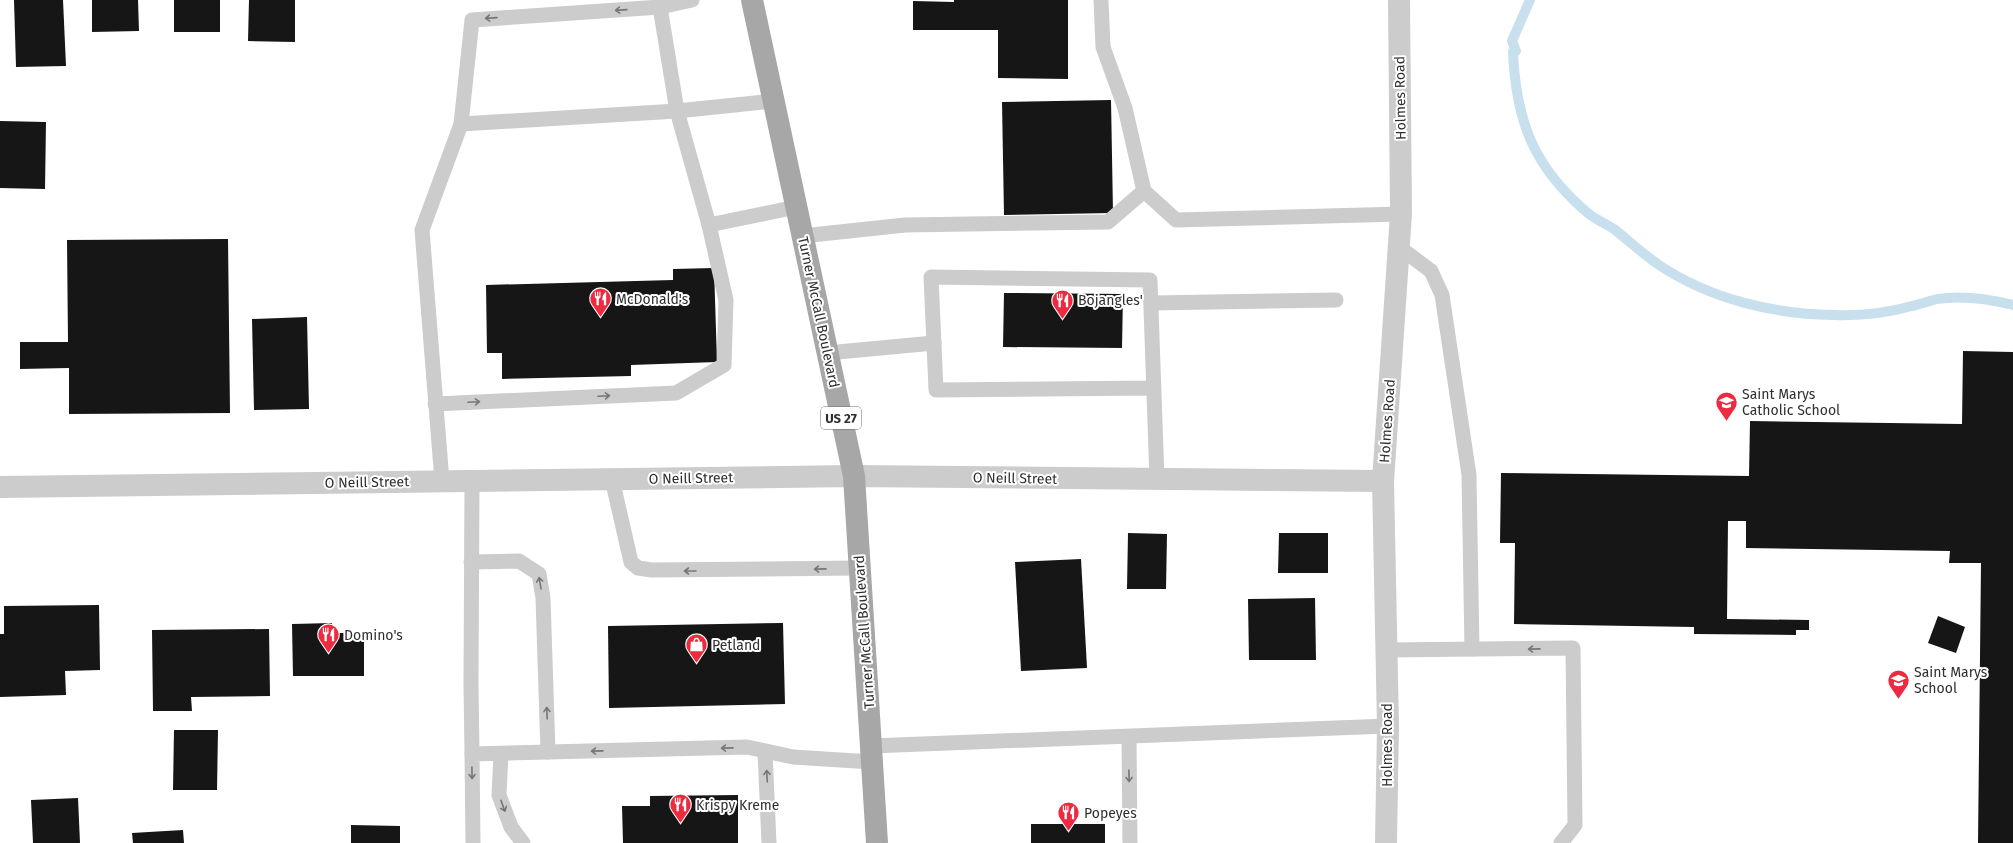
<svg xmlns="http://www.w3.org/2000/svg" width="2013" height="843" font-family="'Fira Sans',sans-serif">
	<style>
		.lines { fill: none; stroke-linecap: round; stroke-linejoin: round }
		.stream { stroke: #c8e0ed; stroke-width: 10 }
		.building { fill: #161616 }
		.lane { stroke: #ccc; stroke-width: 15 }
		.street { stroke: #ccc; stroke-width: 22 }
		.primary { stroke: #a7a7a7; stroke-width: 22 }
		.oneway { stroke: #767676 }
		.labels { text-anchor: middle; stroke-width: 4; stroke-linejoin: round; paint-order: stroke }
		.shield { fill: #fff; stroke: #6d6d6d; stroke-width: 1 }
		.shield-label { font-size: 13px; font-weight: bold; fill: #2f2f2f }
		.street-label { font-size: 14px; fill: #2f2f2f; stroke: #fff }
		.poi-label { font-size: 14px; fill: #2f2f2f; stroke: #fff; text-anchor: start }
	</style>
	<rect width="100%" height="100%" fill="#fff"/>
	<g class="lines">
		<path class="stream" d="M 1530,0 L 1512,41 L 1516,51 L 1513,52 C 1516,122 1534,168 1589,214 C 1597,220 1606,224 1614,229 C 1629,241 1643,254 1659,265 C 1710,299 1773,314 1833,315 C 1859,316 1887,313 1912,306 C 1921,304 1929,301 1937,299 C 1962,295 1989,299 2013,305"/>
	</g>
	<g class="building">
		<path d="M 14,0 L 63,0 L 66,66 L 16,67 Z"/>
		<path d="M 92,0 L 138,0 L 139,31 L 92,32 Z"/>
		<rect x="174" y="0" width="46" height="32"/>
		<path d="M 249,0 L 295,0 L 295,42 L 248,41 Z"/>
		<path d="M 954,0 L 1068,0 L 1068,79 L 998,78 L 998,30 L 913,30 L 913,1 L 954,2 Z"/>
		<path d="M 1111,100 L 1113,213 L 1004,215 L 1002,102 Z"/>
		<path d="M 0,121 L 46,122 L 45,189 L 0,188 Z"/>
		<path d="M 228,239 L 230,413 L 69,414 L 69,368 L 20,369 L 20,342 L 68,342 L 67,240 Z"/>
		<path d="M 714,268 L 717,362 L 631,365 L 631,376 L 502,379 L 502,353 L 487,353 L 486,285 L 673,280 L 673,269 Z"/>
		<path d="M 1004,293 L 1123,294 L 1122,348 L 1003,347 Z"/>
		<path d="M 307,317 L 309,409 L 254,410 L 252,319 Z"/>
		<path d="M 1963,351 L 2013,352 L 2013,843 L 1978,843 L 1981,563 L 1949,563 L 1950,551 L 1746,548 L 1746,521 L 1728,521 L 1727,619 L 1809,620 L 1809,630 L 1796,630 L 1796,635 L 1694,634 L 1694,627 L 1514,624 L 1515,543 L 1500,543 L 1501,473 L 1749,476 L 1750,421 L 1962,424 Z"/>
		<path d="M 1128,533 L 1167,534 L 1166,589 L 1127,589 Z"/>
		<path d="M 1279,533 L 1328,533 L 1328,573 L 1278,573 Z"/>
		<path d="M 1081,559 L 1087,668 L 1021,671 L 1015,562 Z"/>
		<path d="M 1315,598 L 1316,660 L 1249,660 L 1248,599 Z"/>
		<path d="M 99,605 L 100,670 L 65,671 L 66,695 L 0,697 L 0,634 L 4,634 L 4,606 Z"/>
		<path d="M 1938,616 L 1965,627 L 1956,653 L 1928,643 Z"/>
		<path d="M 332,623 L 332,633 L 364,633 L 364,676 L 293,676 L 292,624 Z"/>
		<path d="M 783,623 L 785,704 L 609,708 L 608,626 Z"/>
		<path d="M 269,629 L 270,696 L 191,697 L 192,711 L 153,711 L 152,630 Z"/>
		<path d="M 174,730 L 218,730 L 217,790 L 173,790 Z"/>
		<path d="M 738,795 L 738,843 L 623,843 L 622,806 L 650,806 L 650,796 Z"/>
		<path d="M 78,798 L 80,843 L 33,843 L 31,800 Z"/>
		<rect x="1031" y="824" width="74" height="19"/>
		<path d="M 351,825 L 400,826 L 400,843 L 351,843 Z"/>
		<path d="M 183,830 L 184,843 L 133,843 L 132,833 Z"/>
	</g>
	<g class="lines">
		<g class="lane">
			<path d="M 692,0 L 660,7 L 677,111 L 709,225 L 796,207"/>
			<path d="M 1101,0 L 1103,47 L 1125,108 L 1144,191 L 1176,220 L 1401,214"/>
			<path d="M 461,124 L 677,111 L 773,101"/>
			<path d="M 802,236 L 905,225 L 1108,222 L 1144,191"/>
			<path d="M 1399,247 L 1431,271 L 1442,295 L 1469,475 L 1472,649"/>
			<path d="M 1151,303 L 1336,300"/>
			<path d="M 827,353 L 934,343"/>
			<path d="M 1154,388 L 936,390 L 931,277 L 1150,280 L 1157,479"/>
			<path d="M 435,404 L 676,393 L 724,365 L 726,300 L 709,225"/>
			<path d="M 612,479 L 631,562 L 638,568 L 652,570 L 859,568"/>
			<path d="M 442,481 L 422,230 L 461,124 L 472,20 L 660,7"/>
			<path d="M 472,481 L 471,684 L 472,754"/>
			<path d="M 471,562 L 519,561 L 539,574 L 543,598 L 548,752"/>
			<path d="M 1386,650 L 1573,648 L 1575,825 L 1561,843"/>
			<path d="M 1129,737 L 1130,843"/>
			<path d="M 871,746 L 1388,726"/>
			<path d="M 765,752 L 769,843"/>
			<path d="M 501,754 L 499,795 L 511,827 L 523,843"/>
			<path d="M 473,843 L 472,754 L 747,747 L 793,757 L 872,762"/>
		</g>
		<g class="street">
			<path d="M 0,487 L 854,476 L 1383,481"/>
			<path d="M 1386,843 L 1388,726 L 1383,481 L 1401,214 L 1399,0"/>
		</g>
		<path class="primary" d="M 752,0 L 854,476 L 877,843"/>
	</g>
	<defs><path id="oneway-shaft" d="M-6 0H5M1.5-3L5.5 0L1.5 3" fill="none" stroke-width="1.6" stroke-linecap="round" stroke-linejoin="round"/></defs>
	<g class="oneway">
		<use href="#oneway-shaft" transform="translate(621 10) rotate(176)"/>
		<use href="#oneway-shaft" transform="translate(491 18) rotate(176)"/>
		<use href="#oneway-shaft" transform="translate(604 396) rotate(-3)"/>
		<use href="#oneway-shaft" transform="translate(474 402) rotate(-3)"/>
		<use href="#oneway-shaft" transform="translate(820 569) rotate(179)"/>
		<use href="#oneway-shaft" transform="translate(690 571) rotate(-180)"/>
		<use href="#oneway-shaft" transform="translate(540 583) rotate(-100)"/>
		<use href="#oneway-shaft" transform="translate(1534 649) rotate(179)"/>
		<use href="#oneway-shaft" transform="translate(547 713) rotate(-92)"/>
		<use href="#oneway-shaft" transform="translate(727 748) rotate(179)"/>
		<use href="#oneway-shaft" transform="translate(597 751) rotate(179)"/>
		<use href="#oneway-shaft" transform="translate(472 773) rotate(89)"/>
		<use href="#oneway-shaft" transform="translate(767 776) rotate(-93)"/>
		<use href="#oneway-shaft" transform="translate(1129 776) rotate(89)"/>
		<use href="#oneway-shaft" transform="translate(503 806) rotate(70)"/>
	</g>
	<defs>
		<symbol id="restaurant-pin" viewBox="-11 -11 22 30"><path d="M0 17L-7.5 6A9.5 9.5 0 1 1 7.5 6Z" fill="#ec2b40" stroke="#fff"/><path d="M-5-6h1v4h1v-4h1v4h1v-4h1v5L-1.5 .5V6h-2V.5L-5-1ZM5-6V6H3V1.5H1.5Q1.5-4 5-6Z" fill="#fff"/></symbol>
		<symbol id="school-pin" viewBox="-11 -11 22 30"><path d="M0 17L-7.5 6A9.5 9.5 0 1 1 7.5 6Z" fill="#ec2b40" stroke="#fff"/><path d="M0-5L7-2L0 1L-7-2ZM-4 1L0 2.5L4 1V4Q0 6-4 4Z" fill="#fff"/></symbol>
		<symbol id="shop-pin" viewBox="-11 -11 22 30"><path d="M0 17L-7.5 6A9.5 9.5 0 1 1 7.5 6Z" fill="#ec2b40" stroke="#fff"/><path d="M-5-2.5h2.3a2.7 3.5 0 0 1 5.4 0H5L5.5 6h-11ZM-1.5-2.5h3a1.5 2.3 0 0 0-3 0Z" fill="#fff"/></symbol>
	</defs>
	<g fill-rule="evenodd">
		<use href="#restaurant-pin" x="588" y="286" width="25" height="34"/>
		<use href="#restaurant-pin" x="1050" y="288" width="25" height="34"/>
		<use href="#school-pin" x="1714" y="390" width="25" height="34"/>
		<use href="#restaurant-pin" x="316" y="622" width="25" height="34"/>
		<use href="#shop-pin" x="684" y="632" width="25" height="34"/>
		<use href="#school-pin" x="1886" y="668" width="25" height="34"/>
		<use href="#restaurant-pin" x="668" y="792" width="25" height="34"/>
		<use href="#restaurant-pin" x="1056" y="800" width="25" height="34"/>
	</g>
	<g class="labels">
		<rect class="shield" x="821" y="407" width="40" height="22" rx="3"/>
		<g class="shield-label">
			<text x="841" y="423">US 27</text>
		</g>
		<g class="street-label">
			<text transform="translate(1400 98) rotate(-91)" y="5">Holmes Road</text>
			<text transform="translate(819 312) rotate(78)" y="5">Turner McCall Boulevard</text>
			<text transform="translate(1387 421) rotate(-86)" y="5">Holmes Road</text>
			<text transform="translate(691 478) rotate(-1)" y="5">O Neill Street</text>
			<text transform="translate(1015 478) rotate(1)" y="5">O Neill Street</text>
			<text transform="translate(367 482) rotate(-1)" y="5">O Neill Street</text>
			<text transform="translate(864 632) rotate(-94)" y="5">Turner McCall Boulevard</text>
			<text transform="translate(1387 745) rotate(-90)" y="5">Holmes Road</text>
		</g>
		<g class="poi-label">
			<text x="616" y="304">McDonald's</text>
			<text x="1078" y="305">Bojangles'</text>
			<text x="1742" y="399">Saint Marys<tspan x="1742" dy="16">Catholic School</tspan></text>
			<text x="344" y="640">Domino's</text>
			<text x="712" y="650">Petland</text>
			<text x="1914" y="677">Saint Marys<tspan x="1914" dy="16">School</tspan></text>
			<text x="696" y="810">Krispy Kreme</text>
			<text x="1084" y="818">Popeyes</text>
		</g>
	</g>
</svg>
